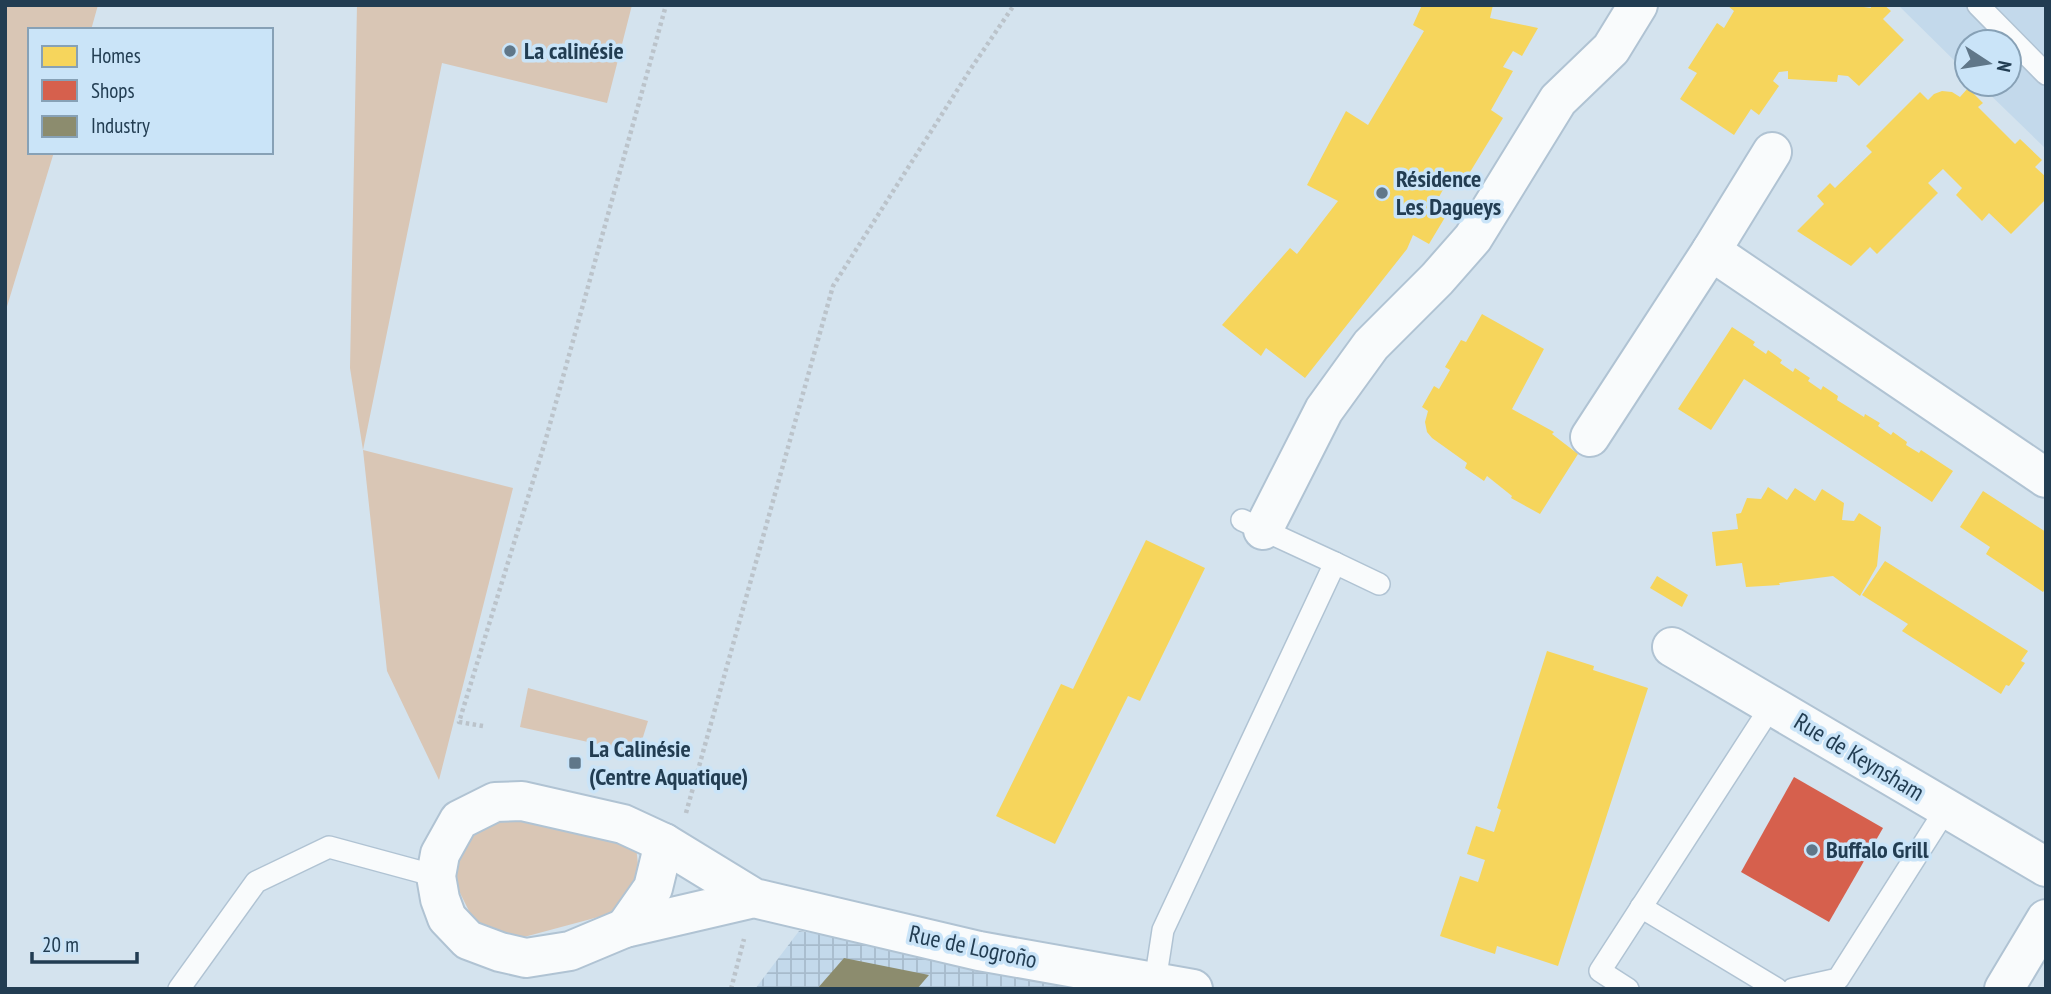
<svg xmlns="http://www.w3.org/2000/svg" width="2051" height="994" font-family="'PT Sans Narrow',sans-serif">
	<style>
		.built { fill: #c3d9eb }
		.industrial { fill: url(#industrial-grid) }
		.green { fill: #d9c6b5 }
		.homes { fill: #f6d55c }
		.shops { fill: #d6604d }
		.industry { fill: #8c8c6e }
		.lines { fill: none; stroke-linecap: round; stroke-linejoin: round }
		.service-casing { stroke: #b0c3d3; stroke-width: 24 }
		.minor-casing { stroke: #b0c3d3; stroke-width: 42 }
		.path { stroke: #bbc3ca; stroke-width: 4.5; stroke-dasharray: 3.5 3.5; stroke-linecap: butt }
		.service { stroke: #f9fbfc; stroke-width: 21 }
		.minor { stroke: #f9fbfc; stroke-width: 38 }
		.poi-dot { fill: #607789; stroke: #cae4f8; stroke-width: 2.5 }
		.labels { text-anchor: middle; stroke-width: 7; stroke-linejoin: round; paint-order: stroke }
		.poi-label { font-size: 24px; font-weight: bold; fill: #223d52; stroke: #cae4f8; text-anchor: start }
		.street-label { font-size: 24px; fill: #223d52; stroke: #cae4f8 }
	</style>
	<defs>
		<pattern id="industrial-grid" width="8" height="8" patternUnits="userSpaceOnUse" patternTransform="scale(1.75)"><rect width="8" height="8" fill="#c3d9eb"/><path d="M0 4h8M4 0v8" fill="none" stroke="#a7bbcc"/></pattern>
	</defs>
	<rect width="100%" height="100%" fill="#d4e3ee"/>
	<path class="built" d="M 1898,5 L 2046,5 L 2046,149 L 1979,84 L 2009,84 L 2009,42 L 1967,42 L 1967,73 Z"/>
	<path class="industrial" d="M 799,931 L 1157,989 L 755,989 Z"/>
	<g class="green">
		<path d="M 5,5 L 98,5 L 91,30 L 30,30 L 30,152 L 54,152 L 5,313 Z"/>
		<path d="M 357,5 L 632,5 L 607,103 L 442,63 L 363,450 L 513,488 L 439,780 L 387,671 L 363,450 L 350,368 Z"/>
		<path d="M 528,688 L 648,721 L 638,753 L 520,727 Z"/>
		<path d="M 517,810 L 636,846 L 639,874 L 617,912 L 524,937 L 492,931 L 473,919 L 457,887 L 452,857 L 467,828 Z"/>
	</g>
	<g class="homes">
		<path d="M 1422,5 L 1493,5 L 1490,18 L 1538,28 L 1522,56 L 1513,51 L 1503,67 L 1513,71 L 1491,110 L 1503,118 L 1464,182 L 1451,175 L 1434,206 L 1447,214 L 1429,244 L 1413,235 L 1407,249 L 1305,378 L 1266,348 L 1261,356 L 1222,325 L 1290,248 L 1297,254 L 1338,201 L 1307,185 L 1346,111 L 1368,125 L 1424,31 L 1413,25 Z"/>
		<path d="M 1727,5 L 1849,5 L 1871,8 L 1871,5 L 1884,5 L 1891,11 L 1883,19 L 1904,40 L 1859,86 L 1848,76 L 1838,75 L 1837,82 L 1788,79 L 1788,71 L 1779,72 L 1773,81 L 1779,86 L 1759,115 L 1751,109 L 1734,135 L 1680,99 L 1697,73 L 1688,68 L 1717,23 L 1724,28 L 1734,11 Z"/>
		<path d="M 1968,88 L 1983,103 L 1978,107 L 2015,144 L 2020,139 L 2042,160 L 2035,167 L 2046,177 L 2046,199 L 2011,234 L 1989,213 L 1982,221 L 1956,195 L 1962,188 L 1943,169 L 1928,183 L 1938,193 L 1877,254 L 1870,247 L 1851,266 L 1797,231 L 1824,204 L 1817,196 L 1830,183 L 1835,188 L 1872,152 L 1866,146 L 1920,92 L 1928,100 L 1934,94 L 1942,91 L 1952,92 L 1960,97 Z"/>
		<path d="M 1482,314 L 1544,349 L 1512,409 L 1554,432 L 1552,434 L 1578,454 L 1540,514 L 1511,498 L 1512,496 L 1487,476 L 1484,481 L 1465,468 L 1467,463 L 1432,438 L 1427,432 L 1425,422 L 1428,411 L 1422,407 L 1434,386 L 1439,389 L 1450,370 L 1445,367 L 1461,340 L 1466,342 Z"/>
		<path d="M 1732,327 L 1755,342 L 1753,345 L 1766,354 L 1768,350 L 1782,360 L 1780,363 L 1793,372 L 1795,368 L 1810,378 L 1808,381 L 1821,390 L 1823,386 L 1838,396 L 1837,400 L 1864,417 L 1865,414 L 1880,423 L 1878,426 L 1891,435 L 1893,432 L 1907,442 L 1906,445 L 1919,453 L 1921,450 L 1953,471 L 1932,502 L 1744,379 L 1711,430 L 1678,409 Z"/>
		<path d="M 1768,487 L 1787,500 L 1795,488 L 1815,501 L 1822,489 L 1844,503 L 1842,520 L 1854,521 L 1859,513 L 1881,527 L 1877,566 L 1860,596 L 1833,576 L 1779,583 L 1780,585 L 1746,587 L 1742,563 L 1716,566 L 1712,532 L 1738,529 L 1736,514 L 1741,513 L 1747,498 L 1761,499 Z"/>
		<path d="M 1983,491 L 2046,532 L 2046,588 L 2043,592 L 1986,554 L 1990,547 L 1960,527 Z"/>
		<path d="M 1146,540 L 1205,568 L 1140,701 L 1128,696 L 1055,844 L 996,816 L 1061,684 L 1073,689 Z"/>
		<path d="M 1885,561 L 2028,651 L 2021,661 L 2025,663 L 2009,686 L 2006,685 L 2001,694 L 1902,631 L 1908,624 L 1862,595 Z"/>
		<path d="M 1657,576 L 1688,595 L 1682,607 L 1650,588 Z"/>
		<path d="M 1547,651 L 1594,666 L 1593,670 L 1648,688 L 1558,966 L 1497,946 L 1495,954 L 1440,936 L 1460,876 L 1478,882 L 1485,860 L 1467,854 L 1476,826 L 1494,832 L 1501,810 L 1497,808 Z"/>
	</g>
	<path class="shops" d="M 1794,777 L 1883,828 L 1829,922 L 1741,872 Z"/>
	<path class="industry" d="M 844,958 L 929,975 L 917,989 L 817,989 Z"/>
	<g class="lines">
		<defs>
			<g id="service">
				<path d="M 1978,5 L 2046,74"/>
				<path d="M 1242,520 L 1335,563"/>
				<path d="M 1641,907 L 1777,989"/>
				<path d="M 1155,982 L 1163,930 L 1335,563 L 1379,584"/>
				<path d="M 179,989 L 256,882 L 329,847 L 436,876"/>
				<path d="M 1628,989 L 1600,971 L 1772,705"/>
				<path d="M 1793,989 L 1838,979 L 1946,809"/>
			</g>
			<g id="minor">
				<path d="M 1711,251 L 1772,152"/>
				<path d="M 1590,437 L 1711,251 L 2046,478"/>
				<path d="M 1263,530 L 1324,410 L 1371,345 L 1437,279 L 1473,238 L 1558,100 L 1611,49 L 1638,5"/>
				<path d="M 1672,647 L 2046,867"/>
				<path d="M 754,898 L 625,928 L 570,951 L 526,958 L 500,952 L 468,940 L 447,918 L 440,899 L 436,876 L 440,854 L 459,820 L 495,802 L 522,801 L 623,824 L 664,843 L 754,898 L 979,951 L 1193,989"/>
				<path d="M 625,928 L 653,888 L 664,843"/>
				<path d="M 2004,989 L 2046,919"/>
			</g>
		</defs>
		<use href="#service" class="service-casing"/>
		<use href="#minor" class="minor-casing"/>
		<g class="path">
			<path d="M 483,726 L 459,722 L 545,442 L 666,5"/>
			<path d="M 686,813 L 833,286 L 970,70 L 1014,5"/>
			<path d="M 731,989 L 744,939"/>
		</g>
		<use href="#service" class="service"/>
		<use href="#minor" class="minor"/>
	</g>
	<g class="poi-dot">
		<circle cx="510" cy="51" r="7"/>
		<circle cx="1382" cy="193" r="7"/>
		<rect x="568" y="756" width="14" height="14" rx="3.5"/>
		<circle cx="1812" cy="850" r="7"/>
	</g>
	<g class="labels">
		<g class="poi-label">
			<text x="524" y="59">La calinésie</text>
			<text x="1396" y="187">Résidence<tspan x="1396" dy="28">Les Dagueys</tspan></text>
			<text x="589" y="757">La Calinésie<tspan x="589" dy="28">(Centre Aquatique)</tspan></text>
			<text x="1826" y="858">Buffalo Grill</text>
		</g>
		<g class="street-label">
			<text transform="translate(1859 757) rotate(31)" y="8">Rue de Keynsham</text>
			<text transform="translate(973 947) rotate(12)" y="8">Rue de Logroño</text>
		</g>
	</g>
	<rect width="2051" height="994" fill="none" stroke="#223d52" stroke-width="14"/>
	<rect x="28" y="28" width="245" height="126" fill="#cae4f8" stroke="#87a1b6" stroke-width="2"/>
	<rect x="42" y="46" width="35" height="21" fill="#f6d55c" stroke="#87a1b6" stroke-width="2"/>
	<text x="91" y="63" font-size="21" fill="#223d52">Homes</text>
	<rect x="42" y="80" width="35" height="21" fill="#d6604d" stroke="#87a1b6" stroke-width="2"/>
	<text x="91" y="98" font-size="21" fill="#223d52">Shops</text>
	<rect x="42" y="116" width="35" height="21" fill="#8c8c6e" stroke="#87a1b6" stroke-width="2"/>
	<text x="91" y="133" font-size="21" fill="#223d52">Industry</text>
	<g transform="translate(1988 63) rotate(102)"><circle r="33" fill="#cae4f8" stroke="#87a1b6" stroke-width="2"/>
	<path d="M0-5L12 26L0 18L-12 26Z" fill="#607789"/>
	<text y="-10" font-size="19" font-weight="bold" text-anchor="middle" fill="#223d52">N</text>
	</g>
	<path d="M32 952v10h105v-10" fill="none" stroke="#223d52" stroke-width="3.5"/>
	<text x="42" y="952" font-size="21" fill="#223d52" stroke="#cae4f8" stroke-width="5" paint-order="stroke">20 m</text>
</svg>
